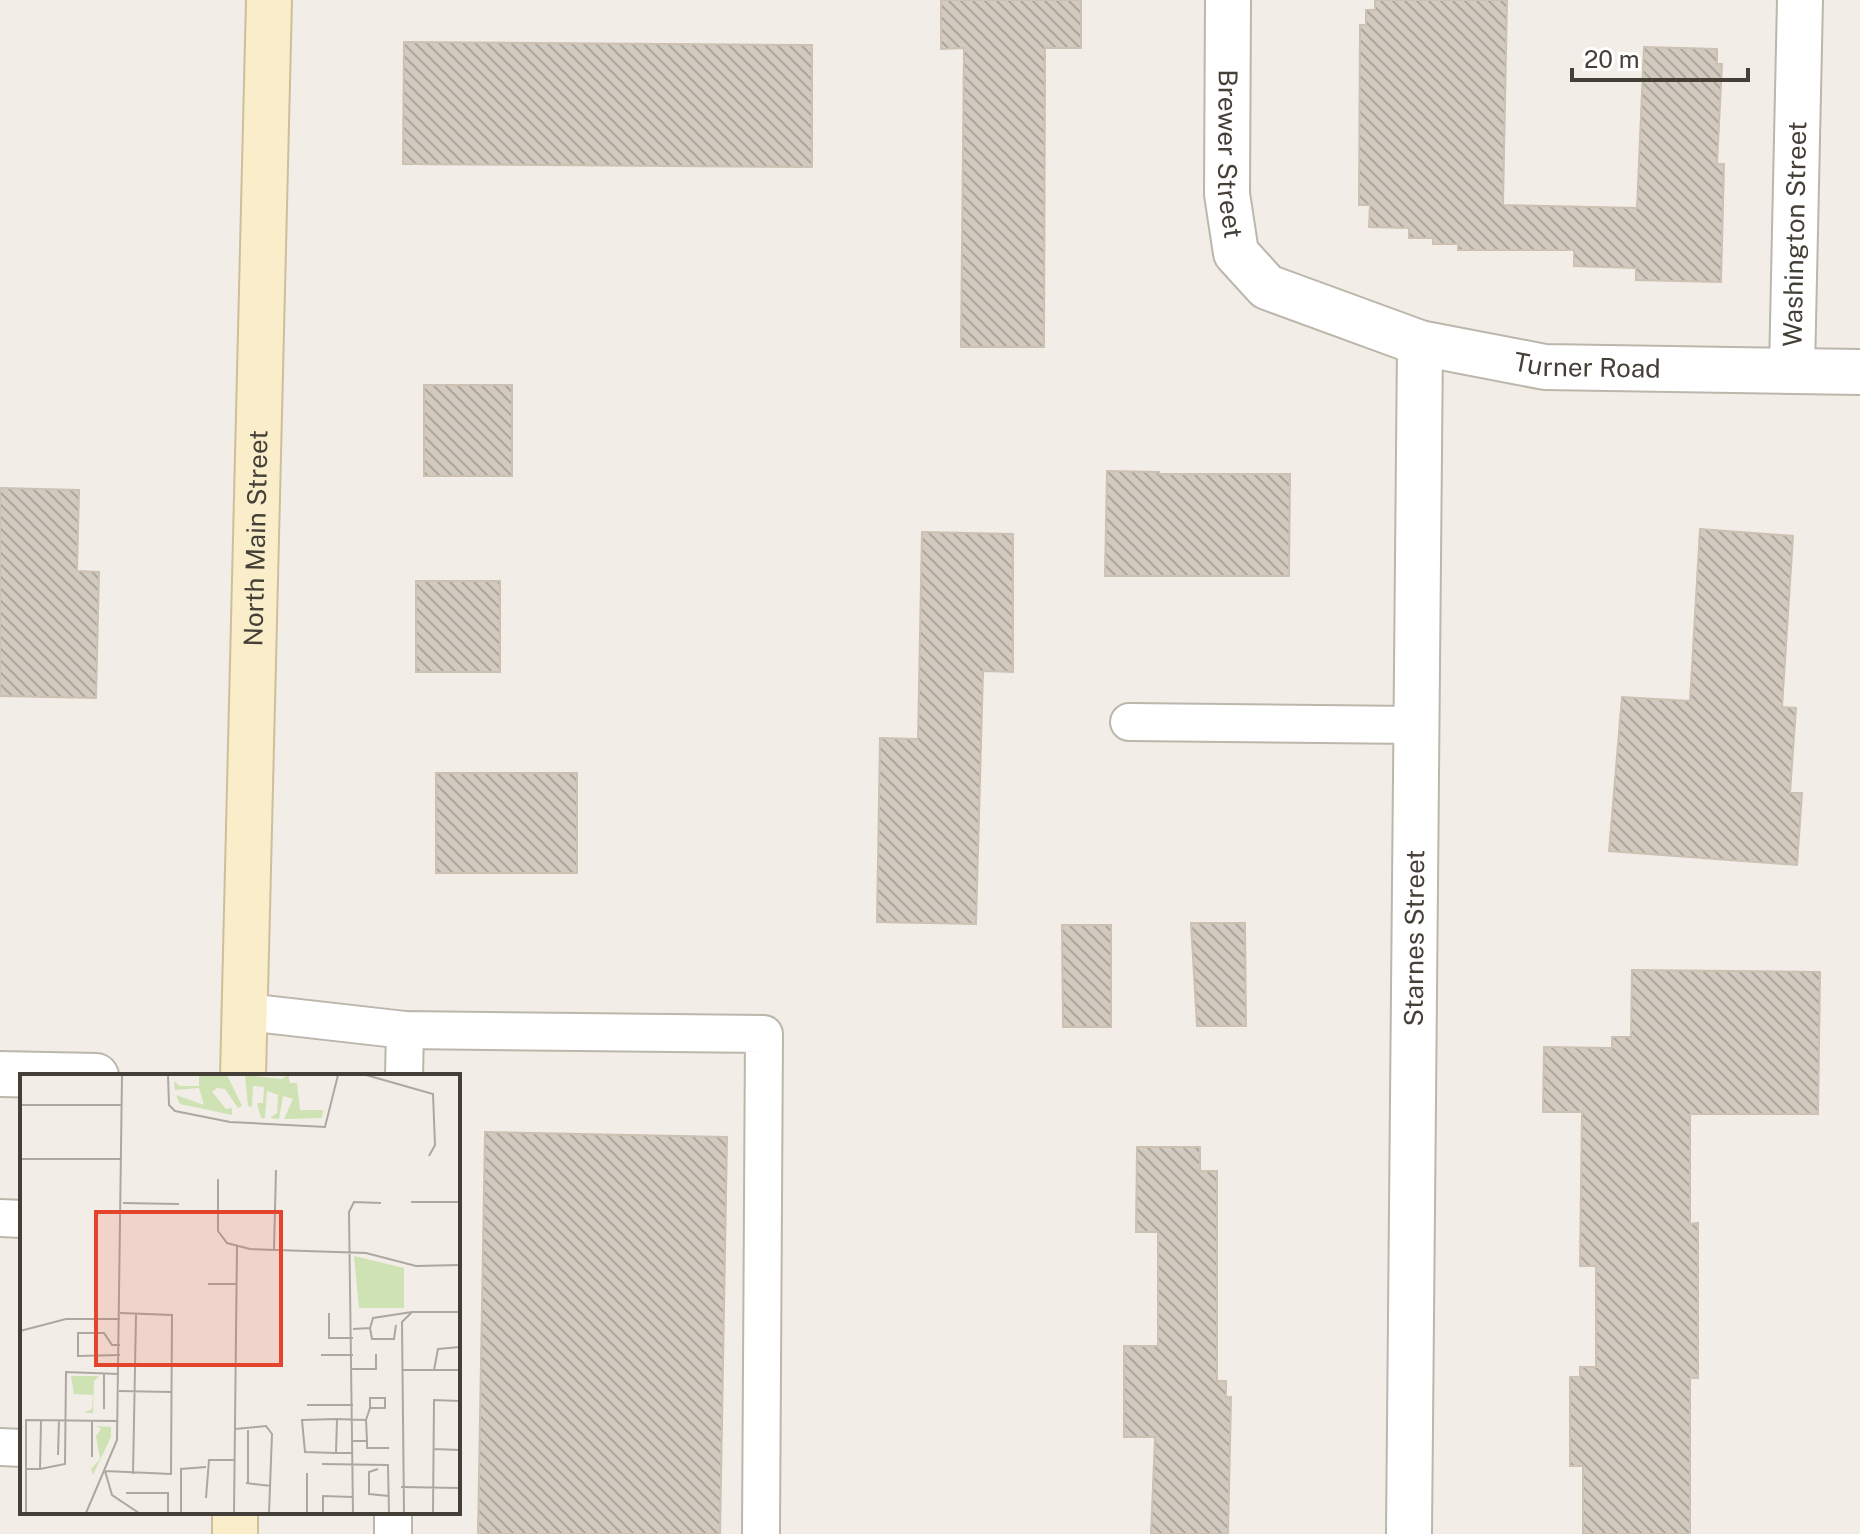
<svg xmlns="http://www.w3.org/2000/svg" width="1860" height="1534" font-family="'Public Sans',sans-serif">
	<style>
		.building { fill: url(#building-back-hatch); stroke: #ccc1b2; stroke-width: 2 }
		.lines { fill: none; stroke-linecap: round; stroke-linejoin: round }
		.service-casing { stroke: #bcb6ab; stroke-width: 40 }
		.minor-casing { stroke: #bcb6ab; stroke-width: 48 }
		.tertiary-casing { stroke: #bcb6ab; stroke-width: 48 }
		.secondary-casing { stroke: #cdbf9b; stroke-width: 48 }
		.service { stroke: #fff; stroke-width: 36 }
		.minor { stroke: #fff; stroke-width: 44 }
		.tertiary { stroke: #fff; stroke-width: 44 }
		.secondary { stroke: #f9edca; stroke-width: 44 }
		.labels { text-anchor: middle; stroke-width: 8; stroke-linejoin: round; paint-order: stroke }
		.street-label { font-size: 26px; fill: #443f37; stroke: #fff }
		.inset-road { fill: none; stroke: #aca8a1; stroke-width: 2 }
		.view { fill: #e4432c; fill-opacity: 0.15; stroke: #e4432c; stroke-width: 4 }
		.inset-edge { fill: none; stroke: #443f37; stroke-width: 4 }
	</style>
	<defs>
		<pattern id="building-back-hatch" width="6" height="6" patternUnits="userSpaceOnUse" patternTransform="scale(2)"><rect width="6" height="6" fill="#d2cabe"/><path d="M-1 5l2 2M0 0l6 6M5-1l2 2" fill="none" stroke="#aca59b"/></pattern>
	</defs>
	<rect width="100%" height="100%" fill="#f2eee7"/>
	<g class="building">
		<path d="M 941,0 L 1081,0 L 1081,48 L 1045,48 L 1044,347 L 961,347 L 964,48 L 941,49 Z"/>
		<path d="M 1375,0 L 1507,0 L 1503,205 L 1637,208 L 1644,47 L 1717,49 L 1717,64 L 1722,64 L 1717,164 L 1724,164 L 1721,282 L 1636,280 L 1636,268 L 1574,266 L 1574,250 L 1458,250 L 1458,244 L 1433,244 L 1433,238 L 1409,238 L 1409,228 L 1369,227 L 1370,205 L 1359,205 L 1360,25 L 1366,25 L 1366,10 L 1375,10 Z"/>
		<path d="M 404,42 L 812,45 L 812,167 L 403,164 Z"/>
		<rect x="424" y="385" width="88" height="91"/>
		<path d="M 1107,471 L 1159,472 L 1159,474 L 1290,474 L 1289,576 L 1105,576 Z"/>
		<path d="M 0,488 L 79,490 L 77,571 L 99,572 L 96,698 L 0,696 Z"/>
		<path d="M 1700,529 L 1793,536 L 1782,707 L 1796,708 L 1790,793 L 1802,793 L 1797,865 L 1609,851 L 1622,697 L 1690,701 Z"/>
		<path d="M 922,532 L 1013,534 L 1013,672 L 983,671 L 976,924 L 877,922 L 880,738 L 918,739 Z"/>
		<rect x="416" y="581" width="84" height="91"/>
		<rect x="436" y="773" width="141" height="100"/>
		<path d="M 1191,923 L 1245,923 L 1246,1026 L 1197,1026 Z"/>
		<path d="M 1062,925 L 1111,925 L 1111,1027 L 1063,1027 Z"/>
		<path d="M 1632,970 L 1820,972 L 1818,1114 L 1690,1114 L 1690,1224 L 1698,1223 L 1698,1378 L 1690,1378 L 1690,1534 L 1583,1534 L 1583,1466 L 1570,1466 L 1570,1377 L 1580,1377 L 1580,1367 L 1596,1367 L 1596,1266 L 1580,1266 L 1582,1112 L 1543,1112 L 1544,1047 L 1612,1048 L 1612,1037 L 1631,1037 Z"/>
		<path d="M 485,1132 L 727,1137 L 720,1534 L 478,1534 Z"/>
		<path d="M 1137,1147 L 1200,1147 L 1200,1171 L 1217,1171 L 1217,1381 L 1226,1381 L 1226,1397 L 1231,1397 L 1228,1534 L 1151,1534 L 1155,1437 L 1124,1437 L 1124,1346 L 1158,1346 L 1158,1232 L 1136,1232 Z"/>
	</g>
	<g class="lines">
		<defs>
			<g id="service">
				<path d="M 1129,722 L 1416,725"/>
				<path d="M 246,1012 L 405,1030 L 764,1034 L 761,1534"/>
				<path d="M 404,1076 L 405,1030"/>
				<path d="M 0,1218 L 22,1219"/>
				<path d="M 0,1447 L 22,1448"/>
				<path d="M 393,1534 L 393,1512"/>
			</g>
			<g id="minor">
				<path id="s1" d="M 1228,0 L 1227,194 L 1236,253 L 1267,287 L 1420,343 L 1545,367 L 1860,372"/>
				<path id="s2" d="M 1792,370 L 1800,0"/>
				<path id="s3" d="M 1409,1534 L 1420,343"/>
			</g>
			<path id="tertiary" d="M 0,1074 L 96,1076"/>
			<g id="secondary">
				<path id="s4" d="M 243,1076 L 269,0"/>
				<path d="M 235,1534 L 235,1512"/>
			</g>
		</defs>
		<use href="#service" class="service-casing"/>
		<use href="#minor" class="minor-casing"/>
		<use href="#tertiary" class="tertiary-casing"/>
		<use href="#secondary" class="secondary-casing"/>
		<use href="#service" class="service"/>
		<use href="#minor" class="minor"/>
		<use href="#tertiary" class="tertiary"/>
		<use href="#secondary" class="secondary"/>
	</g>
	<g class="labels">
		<g class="street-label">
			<text dy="9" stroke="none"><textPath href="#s1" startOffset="154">Brewer Street</textPath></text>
			<text dy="9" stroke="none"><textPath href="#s2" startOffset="136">Washington Street</textPath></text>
			<text dy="9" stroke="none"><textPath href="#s1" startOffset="632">Turner Road</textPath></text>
			<text dy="9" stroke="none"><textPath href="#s4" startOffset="538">North Main Street</textPath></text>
			<text dy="9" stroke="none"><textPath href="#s3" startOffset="596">Starnes Street</textPath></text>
		</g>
	</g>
	<g transform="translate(20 1074)">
		<rect width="440" height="440" fill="#f2eee7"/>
		<path d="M 179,1 L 207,1 L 222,32 L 218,34 L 205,15 L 197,14 L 192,18 L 206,35 L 212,34 L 212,41 L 160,30 L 156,21 L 184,31 L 179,14 L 155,16 L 154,7 L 160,12 L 179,12 ZM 225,1 L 262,5 L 268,1 L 270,9 L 277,9 L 280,36 L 303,36 L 302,44 L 264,45 L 273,25 L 263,22 L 259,45 L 250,44 L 257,39 L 258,21 L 247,17 L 245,44 L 241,44 L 237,29 L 243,29 L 244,13 L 233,12 L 232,33 L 228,32 ZM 51,302 L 79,302 L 74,307 L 73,339 L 64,339 L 72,335 L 73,321 L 54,320 ZM 76,352 L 91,353 L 91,363 L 73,401 L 71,395 L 80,385 L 76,362 L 81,355 Z" fill="#cee2b4"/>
		<path d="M 334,182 L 384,194 L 384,234 L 339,234 Z" fill="#cee2b4"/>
		<path class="inset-road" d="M 148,1 L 149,31 L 155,37 L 210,48 L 305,53 L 318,1M 346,1 L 413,20 L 415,71 L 409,82M 0,31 L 102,31M 0,85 L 102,85M 198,105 L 198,157 L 207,169 L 230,175 L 346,179 L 396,192 L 440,191M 391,128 L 440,128M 103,129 L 159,130M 254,175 L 256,96M 188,210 L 217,210M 309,239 L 309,264 L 333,264M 350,254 L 352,265 L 374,265 L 376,251M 333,255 L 350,254 L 353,244 L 392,238M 0,257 L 46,245 L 100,245M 100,281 L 58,282 L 58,259 L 84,259 L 92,271 L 100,271M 301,281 L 333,281M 332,295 L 356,295 L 356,280M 382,296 L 440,296M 414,296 L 418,275 L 440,273M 99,317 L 152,318M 287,331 L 333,331M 84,335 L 84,300M 346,346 L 350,334 L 365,334 L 365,324 L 350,324 L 350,334M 215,355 L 246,352 L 252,360 L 249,439M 333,367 L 347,367 L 346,346 L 317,345 L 316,379 L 333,379M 347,367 L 347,374 L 369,374M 414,375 L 440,376M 316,379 L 285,378 L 282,346 L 317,345M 38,381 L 39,346M 72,383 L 72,347M 302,390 L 368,391 L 369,439M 5,395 L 20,395 L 21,346M 20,395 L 45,390 L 46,298 L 99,300M 358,395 L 349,398 L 349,420 L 369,422M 85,397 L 151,400 L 152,241 L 100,239M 85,397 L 92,421 L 119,439M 113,400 L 116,241M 226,409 L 251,412M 228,409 L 228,356M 381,413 L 440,414M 106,419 L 148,419 L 148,439M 186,424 L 189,386 L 215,386M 6,439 L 6,346 L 98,347M 66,439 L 97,366 L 102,1M 161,439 L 161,395 L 186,393M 214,439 L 217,172M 287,439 L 287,399M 303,439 L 303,422 L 333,423M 333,439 L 329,138 L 334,128 L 361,129M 384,439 L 382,248 L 392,238 L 440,238M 413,439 L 414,326 L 440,327"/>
		<path class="view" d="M 76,138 L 261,138 L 261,291 L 76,291 Z"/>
		<rect width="440" height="440" class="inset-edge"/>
	</g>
	<path d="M1572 68v12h176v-12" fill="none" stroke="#443f37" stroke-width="4"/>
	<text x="1584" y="68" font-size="24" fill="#443f37" stroke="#ffffff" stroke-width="6" paint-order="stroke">20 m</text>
</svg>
